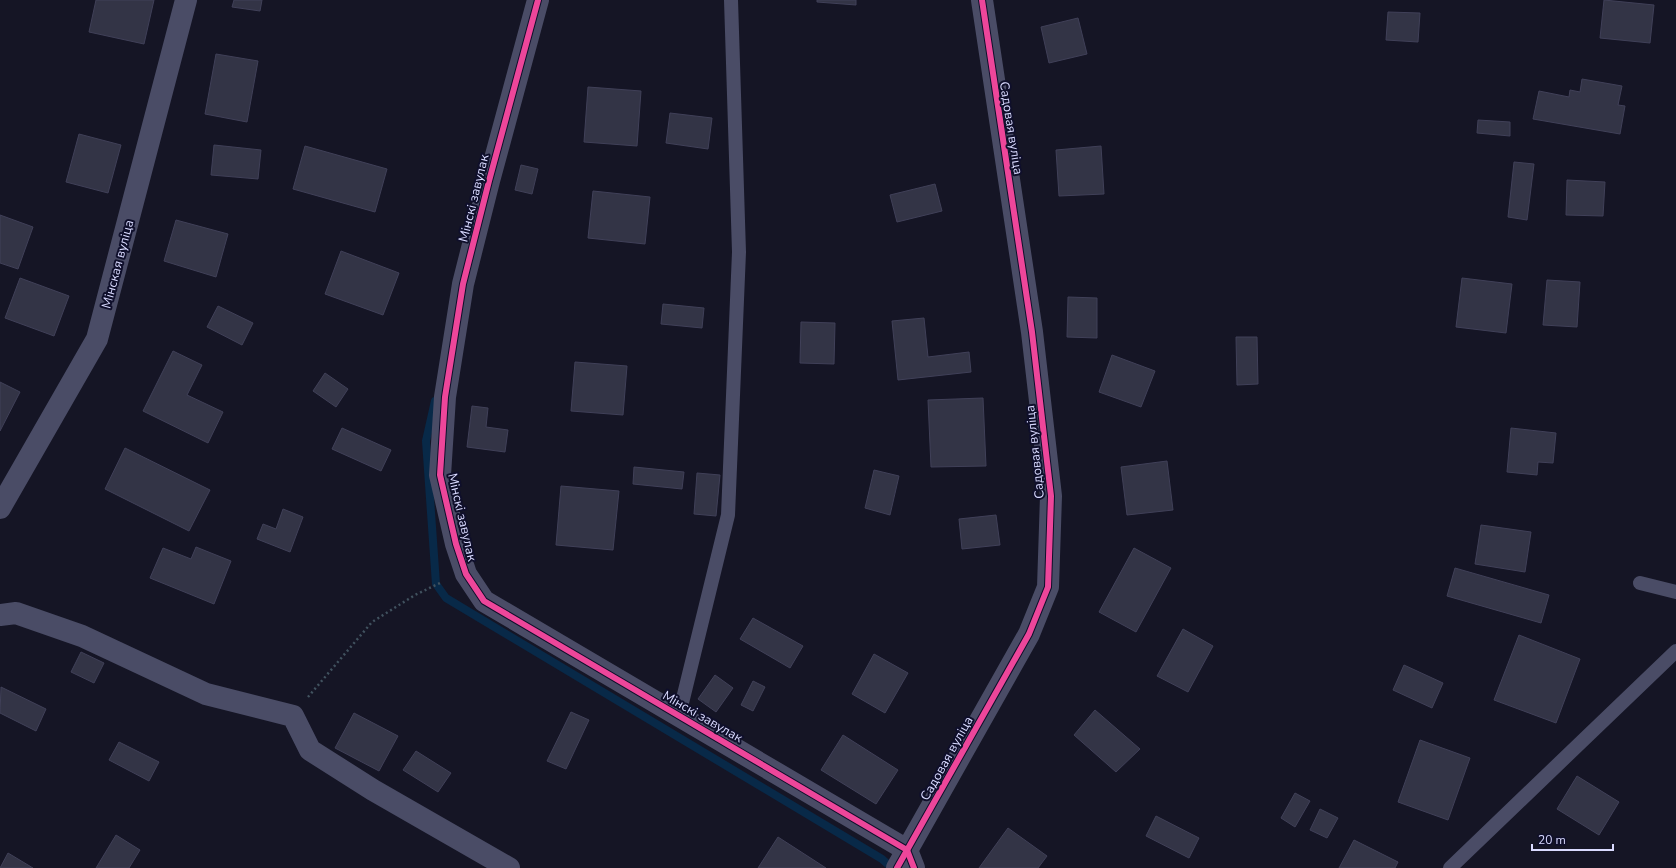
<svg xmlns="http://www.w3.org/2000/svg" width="1676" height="868" font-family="'Nunito Sans',sans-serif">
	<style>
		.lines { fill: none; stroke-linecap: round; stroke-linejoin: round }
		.stream { stroke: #082948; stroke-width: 8 }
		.building { fill: #333446; stroke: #404058 }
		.path { stroke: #41525f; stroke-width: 2.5; stroke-dasharray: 2 3; stroke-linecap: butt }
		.lane { stroke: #4a4c66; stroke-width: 14 }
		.street { stroke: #4a4c66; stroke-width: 22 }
		.cycleway-casing { stroke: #0f0f2b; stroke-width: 8 }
		.cycleway { stroke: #ed469a; stroke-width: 6 }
		.labels { text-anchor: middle; stroke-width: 4; stroke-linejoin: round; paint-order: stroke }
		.street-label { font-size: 13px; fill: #d9daff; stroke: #0f0f2b }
	</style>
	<rect width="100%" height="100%" fill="#151525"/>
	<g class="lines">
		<path class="stream" d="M 435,401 L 426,441 L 436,584 L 446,598 L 882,859 L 892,868"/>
	</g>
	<g class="building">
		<path d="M 96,0 L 154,0 L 144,44 L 89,32 Z"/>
		<path d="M 234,0 L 262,0 L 260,11 L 232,7 Z"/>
		<path d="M 817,0 L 856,0 L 856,5 L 817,2 Z"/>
		<path d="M 1604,0 L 1654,5 L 1650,43 L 1600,38 Z"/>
		<path d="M 1388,12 L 1420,13 L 1418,42 L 1386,40 Z"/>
		<path d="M 1078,18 L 1087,54 L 1049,63 L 1041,27 Z"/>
		<path d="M 216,54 L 258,61 L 247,122 L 205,114 Z"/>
		<path d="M 1582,79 L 1622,86 L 1618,105 L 1625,106 L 1620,134 L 1533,119 L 1539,91 L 1569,97 L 1570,90 L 1580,92 Z"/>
		<path d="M 588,87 L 641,91 L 637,146 L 584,142 Z"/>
		<path d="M 670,113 L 712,118 L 708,149 L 666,143 Z"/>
		<path d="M 1478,120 L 1510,122 L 1510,136 L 1477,133 Z"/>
		<path d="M 79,134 L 121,145 L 108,193 L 66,182 Z"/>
		<path d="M 214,145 L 261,150 L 258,179 L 211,175 Z"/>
		<path d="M 305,146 L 387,169 L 375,212 L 293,189 Z"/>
		<path d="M 1101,146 L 1104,194 L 1059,196 L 1056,150 Z"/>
		<path d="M 1514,162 L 1534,164 L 1527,220 L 1508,217 Z"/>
		<path d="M 521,165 L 538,169 L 532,194 L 515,190 Z"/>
		<path d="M 1567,180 L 1605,182 L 1603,216 L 1566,215 Z"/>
		<path d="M 935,184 L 942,211 L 897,222 L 890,195 Z"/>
		<path d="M 593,191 L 650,197 L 645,244 L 588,238 Z"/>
		<path d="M 0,215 L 33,227 L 18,269 L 0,263 Z"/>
		<path d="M 176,220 L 228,234 L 216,277 L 164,261 Z"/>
		<path d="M 341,251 L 399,273 L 383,315 L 325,294 Z"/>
		<path d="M 20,278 L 69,296 L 54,336 L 5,318 Z"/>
		<path d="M 1462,278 L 1512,284 L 1506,333 L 1456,327 Z"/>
		<path d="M 1547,280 L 1580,282 L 1577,327 L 1543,325 Z"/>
		<path d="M 1068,297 L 1097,298 L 1097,338 L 1067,337 Z"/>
		<path d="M 663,304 L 704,308 L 702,328 L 661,324 Z"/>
		<path d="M 218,306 L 253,323 L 242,345 L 207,327 Z"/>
		<path d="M 924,318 L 928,357 L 969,352 L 971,372 L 898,380 L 892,321 Z"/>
		<path d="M 801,322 L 835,323 L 834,364 L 800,363 Z"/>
		<path d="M 1236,337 L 1257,337 L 1258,384 L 1237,385 Z"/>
		<path d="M 173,351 L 202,365 L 187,395 L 223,412 L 208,443 L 143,411 Z"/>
		<path d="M 1112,355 L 1155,371 L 1141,407 L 1099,392 Z"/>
		<path d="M 575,362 L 627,366 L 623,415 L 571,411 Z"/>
		<path d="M 325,373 L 348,389 L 336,407 L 313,391 Z"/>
		<path d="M 0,382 L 20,392 L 0,431 Z"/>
		<path d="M 983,398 L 986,466 L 931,467 L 928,400 Z"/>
		<path d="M 472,406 L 488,408 L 486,427 L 508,430 L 505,452 L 467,447 Z"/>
		<path d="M 342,428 L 391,450 L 381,471 L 332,449 Z"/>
		<path d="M 1511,428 L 1556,433 L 1553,463 L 1538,462 L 1537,475 L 1507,472 Z"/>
		<path d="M 125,448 L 210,490 L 189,531 L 105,489 Z"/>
		<path d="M 1167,461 L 1173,510 L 1127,515 L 1121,467 Z"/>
		<path d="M 634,467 L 684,472 L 682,489 L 633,484 Z"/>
		<path d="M 874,470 L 899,476 L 890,515 L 865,508 Z"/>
		<path d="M 697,473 L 720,475 L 716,516 L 694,514 Z"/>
		<path d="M 561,486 L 619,491 L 613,550 L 556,545 Z"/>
		<path d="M 283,509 L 303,517 L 290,552 L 257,539 L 263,524 L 276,529 Z"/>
		<path d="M 996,515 L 1000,545 L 962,549 L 959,519 Z"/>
		<path d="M 1481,525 L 1531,532 L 1525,572 L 1475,564 Z"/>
		<path d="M 196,547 L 231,561 L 214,604 L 150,578 L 163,548 L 191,559 Z"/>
		<path d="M 1134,548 L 1171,568 L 1136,632 L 1099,612 Z"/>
		<path d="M 1455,568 L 1549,595 L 1541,623 L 1447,596 Z"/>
		<path d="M 753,618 L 803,646 L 790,668 L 740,639 Z"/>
		<path d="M 1183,629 L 1213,646 L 1188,692 L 1157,676 Z"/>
		<path d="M 1519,635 L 1580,659 L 1556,723 L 1494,700 Z"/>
		<path d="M 81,652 L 104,663 L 94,683 L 71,672 Z"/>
		<path d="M 874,654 L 908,673 L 885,713 L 852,694 Z"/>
		<path d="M 1404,665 L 1443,683 L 1432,708 L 1393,690 Z"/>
		<path d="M 715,675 L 733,688 L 716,712 L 698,699 Z"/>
		<path d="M 753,681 L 765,687 L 753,711 L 741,705 Z"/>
		<path d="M 1,687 L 46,709 L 36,731 L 0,713 Z"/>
		<path d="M 1095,710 L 1140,749 L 1116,772 L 1074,735 Z"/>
		<path d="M 571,712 L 589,720 L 566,769 L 547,761 Z"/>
		<path d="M 354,713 L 398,736 L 379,771 L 335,748 Z"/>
		<path d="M 843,735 L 898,770 L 876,804 L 821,770 Z"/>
		<path d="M 1420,740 L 1470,758 L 1448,820 L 1398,802 Z"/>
		<path d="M 119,742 L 159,762 L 149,781 L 109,760 Z"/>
		<path d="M 416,751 L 451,773 L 438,792 L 403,770 Z"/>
		<path d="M 1577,776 L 1619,802 L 1599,835 L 1557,809 Z"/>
		<path d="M 1295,793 L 1310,801 L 1295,827 L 1281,818 Z"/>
		<path d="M 1320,809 L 1338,818 L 1327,838 L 1310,830 Z"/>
		<path d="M 1156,816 L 1199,838 L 1189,858 L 1146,836 Z"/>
		<path d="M 1008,828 L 1047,856 L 1038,868 L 979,868 Z"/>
		<path d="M 116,835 L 140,850 L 129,868 L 96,868 Z"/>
		<path d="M 778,837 L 826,868 L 758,868 Z"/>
		<path d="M 1354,840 L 1398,862 L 1395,868 L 1339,868 Z"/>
		<path d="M 8,853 L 33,868 L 0,868 Z"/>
	</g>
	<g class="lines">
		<path class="path" d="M 308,697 L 372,622 L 415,595 L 442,582"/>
		<g class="lane">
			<path d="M 1640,583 L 1676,592"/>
			<path d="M 679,715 L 728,515 L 739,252 L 731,0"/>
			<path d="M 1450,868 L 1676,651"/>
		</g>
		<g class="street">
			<path d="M 538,0 L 489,181 L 463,284 L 445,397 L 440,475 L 456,544 L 466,574 L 484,601 L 907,850 L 914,868"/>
			<path d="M 0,508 L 97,339 L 186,0"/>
			<path d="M 0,615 L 16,613 L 82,636 L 206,694 L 293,716 L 310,750 L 373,790 L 509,868"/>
			<path d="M 897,868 L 1029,634 L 1048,587 L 1051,496 L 1032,332 L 982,0"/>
		</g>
		<defs>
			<g id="cycleway">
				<path d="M 538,0 L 489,181 L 463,284 L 445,397 L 440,475 L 456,544 L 466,574 L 484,601 L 907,850 L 914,868"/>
				<path d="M 897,868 L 1029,634 L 1048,587 L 1051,496 L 1032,332 L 982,0"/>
			</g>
		</defs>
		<use href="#cycleway" class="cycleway-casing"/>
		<use href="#cycleway" class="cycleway"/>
	</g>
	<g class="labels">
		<g class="street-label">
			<text transform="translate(1012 128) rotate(81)" y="5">Садовая вуліца</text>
			<text transform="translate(473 198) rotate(-76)" y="5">Мінскі завулак</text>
			<text transform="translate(117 264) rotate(-75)" y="5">Мінская вуліца</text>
			<text transform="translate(1034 452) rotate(-96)" y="5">Садовая вуліца</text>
			<text transform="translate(463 517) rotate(77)" y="5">Мінскі завулак</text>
			<text transform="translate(703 716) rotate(30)" y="5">Мінскі завулак</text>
			<text transform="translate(946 758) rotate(-61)" y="5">Садовая вуліца</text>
		</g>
	</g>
	<path d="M1532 844v6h81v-6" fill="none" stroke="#d9daff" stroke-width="2"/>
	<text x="1538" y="844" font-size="12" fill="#d9daff" stroke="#0f0f2b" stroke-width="3" paint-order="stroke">20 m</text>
</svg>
